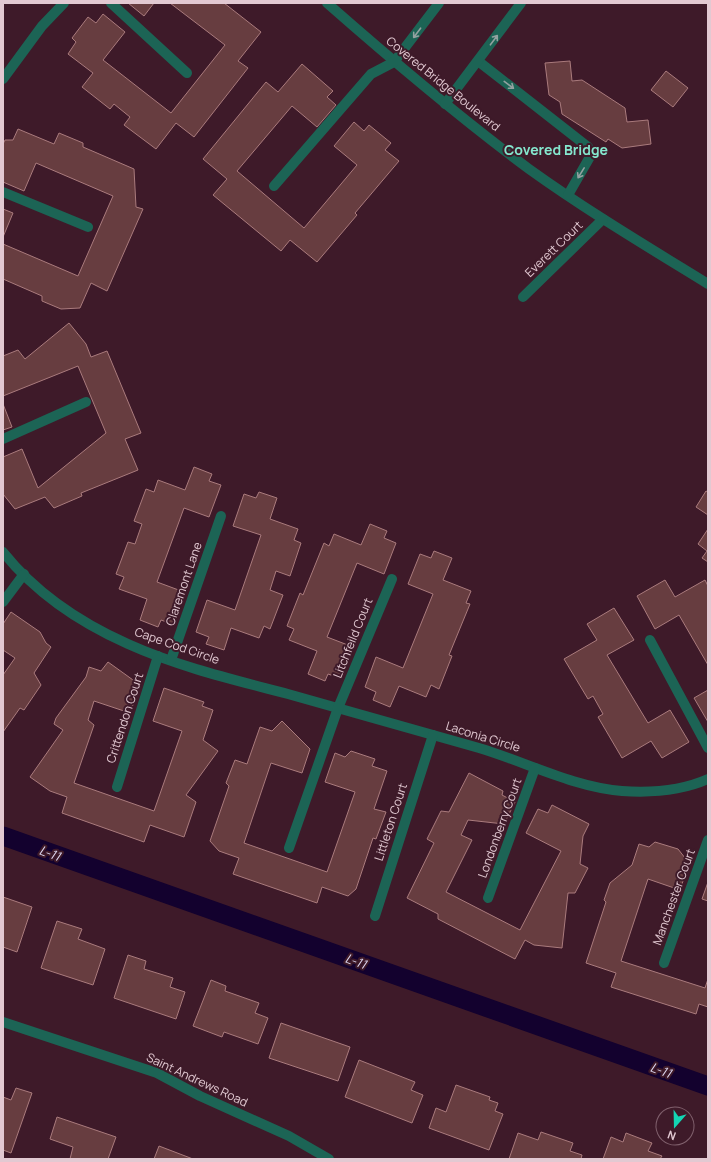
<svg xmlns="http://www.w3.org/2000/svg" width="711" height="1162" font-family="Manrope,sans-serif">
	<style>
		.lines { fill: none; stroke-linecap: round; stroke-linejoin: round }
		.canal { stroke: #13012e; stroke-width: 19 }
		.building { fill: #673d40; stroke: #aa7b7d }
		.minor { stroke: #1c6455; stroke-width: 10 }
		.oneway { stroke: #93a1a0 }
		.labels { text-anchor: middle; stroke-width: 4; stroke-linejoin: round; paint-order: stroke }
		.street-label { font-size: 12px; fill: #e2c9d2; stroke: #3e1a29 }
		.water-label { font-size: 13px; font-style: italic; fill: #dcd6f0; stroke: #3e1a29 }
		.quarter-label { font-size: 14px; font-weight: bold; fill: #85e7ce; stroke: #3e1a29 }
	</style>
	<rect width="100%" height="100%" fill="#3e1a29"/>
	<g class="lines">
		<path class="canal" d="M 3,836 L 708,1086"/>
	</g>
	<g class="building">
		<path d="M 128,3 L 154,3 L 144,16 Z"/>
		<path d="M 170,3 L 224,3 L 261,32 L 238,61 L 248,68 L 194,137 L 176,123 L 156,149 L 124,125 L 130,117 L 114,104 L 110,109 L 82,87 L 93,73 L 68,54 L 76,42 L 72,38 L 88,17 L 96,23 L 103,14 L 125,32 L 103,60 L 171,113 L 225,45 Z"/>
		<path d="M 570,61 L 572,81 L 582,80 L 625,108 L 627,122 L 648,120 L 651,144 L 622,148 L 608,139 L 606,142 L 562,114 L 560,102 L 549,95 L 545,63 Z"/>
		<path d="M 302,64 L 333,91 L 327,97 L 336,105 L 317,127 L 292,106 L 237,171 L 304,228 L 357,165 L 334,146 L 354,122 L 364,131 L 369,125 L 391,143 L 385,150 L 399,161 L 355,213 L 357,215 L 317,262 L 290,240 L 281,251 L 213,195 L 227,179 L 203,159 L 266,82 L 278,92 Z"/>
		<path d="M 666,71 L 688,88 L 673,107 L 651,90 Z"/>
		<path d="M 18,129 L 54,144 L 59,133 L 83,143 L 83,147 L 134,169 L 136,207 L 143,209 L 107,291 L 91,283 L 80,308 L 61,309 L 42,301 L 42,296 L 3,279 L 3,244 L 78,276 L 113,196 L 36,163 L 24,191 L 3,182 L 3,144 L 5,140 L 13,140 Z"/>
		<path d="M 3,209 L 13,213 L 3,237 Z"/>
		<path d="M 69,323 L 86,344 L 91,357 L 107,351 L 141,433 L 125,439 L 138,470 L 81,493 L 82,496 L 54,508 L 45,497 L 15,509 L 3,494 L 3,457 L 22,449 L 38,488 L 106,433 L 78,366 L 3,396 L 3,356 L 18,350 L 25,359 Z"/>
		<path d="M 3,404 L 12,427 L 3,430 Z"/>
		<path d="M 194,467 L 212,474 L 209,481 L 221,485 L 209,517 L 184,508 L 157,582 L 184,592 L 172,624 L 161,620 L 158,627 L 140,620 L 147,599 L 119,589 L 124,577 L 116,574 L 128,542 L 135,544 L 142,524 L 134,521 L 146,489 L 154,492 L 158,480 L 185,490 Z"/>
		<path d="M 706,491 L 708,492 L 708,515 L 696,507 Z"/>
		<path d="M 259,492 L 277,498 L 270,519 L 298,529 L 294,540 L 301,543 L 290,576 L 276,571 L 270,590 L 283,595 L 270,629 L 264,626 L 259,638 L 231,628 L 224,650 L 206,644 L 209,637 L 196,632 L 207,600 L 235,610 L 261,535 L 233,526 L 244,494 L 256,498 Z"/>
		<path d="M 370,524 L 387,531 L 384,538 L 396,543 L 384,574 L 357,563 L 327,637 L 353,647 L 340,678 L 328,674 L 325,681 L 308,674 L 317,651 L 289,640 L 294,629 L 287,626 L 300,593 L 303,595 L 324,543 L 329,546 L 334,534 L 361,545 Z"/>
		<path d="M 708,529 L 708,562 L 702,558 L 707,551 L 698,544 Z"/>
		<path d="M 434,551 L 452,558 L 443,580 L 471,591 L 466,603 L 470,604 L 449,655 L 452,656 L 439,689 L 431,685 L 426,697 L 399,686 L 390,707 L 373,700 L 376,692 L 365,687 L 376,657 L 403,668 L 433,594 L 408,584 L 420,554 L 431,558 Z"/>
		<path d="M 665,580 L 675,597 L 705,580 L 708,586 L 708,665 L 679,615 L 655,629 L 637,596 Z"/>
		<path d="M 614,608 L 634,640 L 607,655 L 648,723 L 670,710 L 689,742 L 662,758 L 651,741 L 622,758 L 598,717 L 603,714 L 593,696 L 588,699 L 564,659 L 597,640 L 587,624 Z"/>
		<path d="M 11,612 L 40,632 L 46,643 L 51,647 L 34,673 L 41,685 L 24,710 L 20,708 L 3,732 L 3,675 L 15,658 L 3,650 L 3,624 Z"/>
		<path d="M 108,662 L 140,685 L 130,713 L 94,701 L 88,720 L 94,725 L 74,783 L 154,811 L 182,731 L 153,721 L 164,688 L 204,702 L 202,706 L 213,710 L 203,740 L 218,751 L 186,795 L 196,802 L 184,837 L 150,825 L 144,842 L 62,813 L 67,797 L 50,791 L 30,777 L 63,730 L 54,724 L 56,718 L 86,677 L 89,667 L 101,671 Z"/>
		<path d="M 708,690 L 708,722 L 694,698 Z"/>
		<path d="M 282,721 L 310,749 L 302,773 L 271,763 L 244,843 L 327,872 L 355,792 L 325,782 L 335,753 L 345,757 L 351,751 L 375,759 L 372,766 L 387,771 L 374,809 L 386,812 L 376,839 L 373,838 L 356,889 L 348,896 L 322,887 L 317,903 L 233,874 L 239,858 L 219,851 L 210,841 L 229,786 L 226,783 L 235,760 L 247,764 L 260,727 L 272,731 Z"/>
		<path d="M 469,773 L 503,791 L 502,795 L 515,802 L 504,824 L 468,820 L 461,835 L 472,840 L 446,892 L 520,930 L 561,851 L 526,833 L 538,809 L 548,813 L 552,805 L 589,824 L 583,836 L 580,864 L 588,868 L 575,893 L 568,893 L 562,948 L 534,945 L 525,940 L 515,959 L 438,919 L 438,914 L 407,898 L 434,843 L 427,839 L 441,811 L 449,812 Z"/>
		<path d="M 655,842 L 678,849 L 689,863 L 680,890 L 648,879 L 621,961 L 705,988 L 708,979 L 708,1007 L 699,1004 L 696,1014 L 611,987 L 616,973 L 586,963 L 606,902 L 604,900 L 610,883 L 632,865 L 639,844 L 649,847 Z"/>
		<path d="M 708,882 L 708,901 L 702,899 Z"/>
		<path d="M 3,897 L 32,907 L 17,952 L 3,947 Z"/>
		<path d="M 57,921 L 82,929 L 78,939 L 105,949 L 93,985 L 41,968 Z"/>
		<path d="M 128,955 L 146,961 L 144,969 L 173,978 L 170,987 L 185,992 L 176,1019 L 114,998 Z"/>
		<path d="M 211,980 L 226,986 L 225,991 L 259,1003 L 255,1013 L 268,1018 L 258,1044 L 224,1032 L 222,1037 L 193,1026 Z"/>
		<path d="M 281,1023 L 350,1047 L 338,1081 L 269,1058 Z"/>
		<path d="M 359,1060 L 415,1082 L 411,1090 L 423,1095 L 412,1123 L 345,1097 Z"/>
		<path d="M 456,1085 L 490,1097 L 489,1100 L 498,1103 L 495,1111 L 503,1114 L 489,1150 L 429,1128 L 436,1108 L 446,1112 Z"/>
		<path d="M 16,1088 L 32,1093 L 11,1153 L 3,1150 L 3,1097 L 11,1100 Z"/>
		<path d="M 57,1117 L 116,1137 L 108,1159 L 70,1159 L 73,1147 L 50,1139 Z"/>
		<path d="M 541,1132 L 573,1143 L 570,1151 L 582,1155 L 581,1159 L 509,1159 L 518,1133 L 538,1140 Z"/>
		<path d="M 626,1133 L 652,1143 L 648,1151 L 662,1156 L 660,1159 L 603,1159 L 611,1137 L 623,1142 Z"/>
		<path d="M 159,1146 L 193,1159 L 154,1159 Z"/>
	</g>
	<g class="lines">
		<g class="minor">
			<path d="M 111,3 L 187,73"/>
			<path d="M 327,3 C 393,61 459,117 529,169 C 586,210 648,247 708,284"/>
			<path d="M 478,61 L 588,147 L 591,155 L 568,195"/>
			<path d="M 3,79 L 42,26 L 64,3"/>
			<path d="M 445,104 L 521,3"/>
			<path d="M 274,186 L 371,74 L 394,62 L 439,3"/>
			<path d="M 3,192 L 88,227"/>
			<path d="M 523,297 L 603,219"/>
			<path d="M 3,439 L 86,402"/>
			<path d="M 3,552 C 35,592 81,623 128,644 C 179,667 235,680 288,694 C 352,712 416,730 479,748 C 526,762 573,787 622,791 C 651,793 681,791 708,779"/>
			<path d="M 3,602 L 24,574"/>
			<path d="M 650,640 L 708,748"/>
			<path d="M 171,660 L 221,516"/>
			<path d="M 117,787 L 158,656"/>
			<path d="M 289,848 L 338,708 L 392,579"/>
			<path d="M 488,898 L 535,768"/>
			<path d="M 375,916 L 433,735"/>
			<path d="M 664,963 L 708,840"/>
			<path d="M 3,1022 L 157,1073 L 200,1096 L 289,1136 L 329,1159"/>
		</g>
	</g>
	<defs><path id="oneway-shaft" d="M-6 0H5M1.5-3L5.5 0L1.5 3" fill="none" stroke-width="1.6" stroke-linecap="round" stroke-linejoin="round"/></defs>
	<g class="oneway">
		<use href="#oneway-shaft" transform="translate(417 33) rotate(127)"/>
		<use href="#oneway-shaft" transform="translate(494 40) rotate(-53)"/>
		<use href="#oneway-shaft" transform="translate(509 85) rotate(37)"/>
		<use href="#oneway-shaft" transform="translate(581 173) rotate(122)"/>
	</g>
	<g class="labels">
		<g class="street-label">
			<text transform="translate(443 84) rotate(39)" y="4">Covered Bridge Boulevard</text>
			<text transform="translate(554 249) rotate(-44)" y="4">Everett Court</text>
			<text transform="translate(184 584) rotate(-71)" y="4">Claremont Lane</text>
			<text transform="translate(353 638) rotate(-68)" y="4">Litchfeild Court</text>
			<text transform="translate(177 646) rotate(19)" y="4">Cape Cod Circle</text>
			<text transform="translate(125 718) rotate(-72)" y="4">Crittendon Court</text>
			<text transform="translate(483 737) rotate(17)" y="4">Laconia Circle</text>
			<text transform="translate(391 822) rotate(-72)" y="4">Littleton Court</text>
			<text transform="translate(500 828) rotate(-70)" y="4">Londonberry Court</text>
			<text transform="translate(674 897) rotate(-70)" y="4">Manchester Court</text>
			<text transform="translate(197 1080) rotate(25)" y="4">Saint Andrews Road</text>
		</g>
		<g class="water-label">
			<text transform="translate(50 853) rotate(20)" y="5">L-11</text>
			<text transform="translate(356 961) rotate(20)" y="5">L-11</text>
			<text transform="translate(661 1070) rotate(20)" y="5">L-11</text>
		</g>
		<g class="quarter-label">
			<text x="556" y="155">Covered Bridge</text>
		</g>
	</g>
	<rect width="711" height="1162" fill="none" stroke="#e2c9d2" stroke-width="8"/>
	<g transform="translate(675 1126) rotate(200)"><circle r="19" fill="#3e1a29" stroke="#80606d"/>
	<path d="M0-3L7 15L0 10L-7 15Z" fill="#13d5b3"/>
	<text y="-6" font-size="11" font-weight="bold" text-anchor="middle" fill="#e2c9d2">N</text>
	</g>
</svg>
